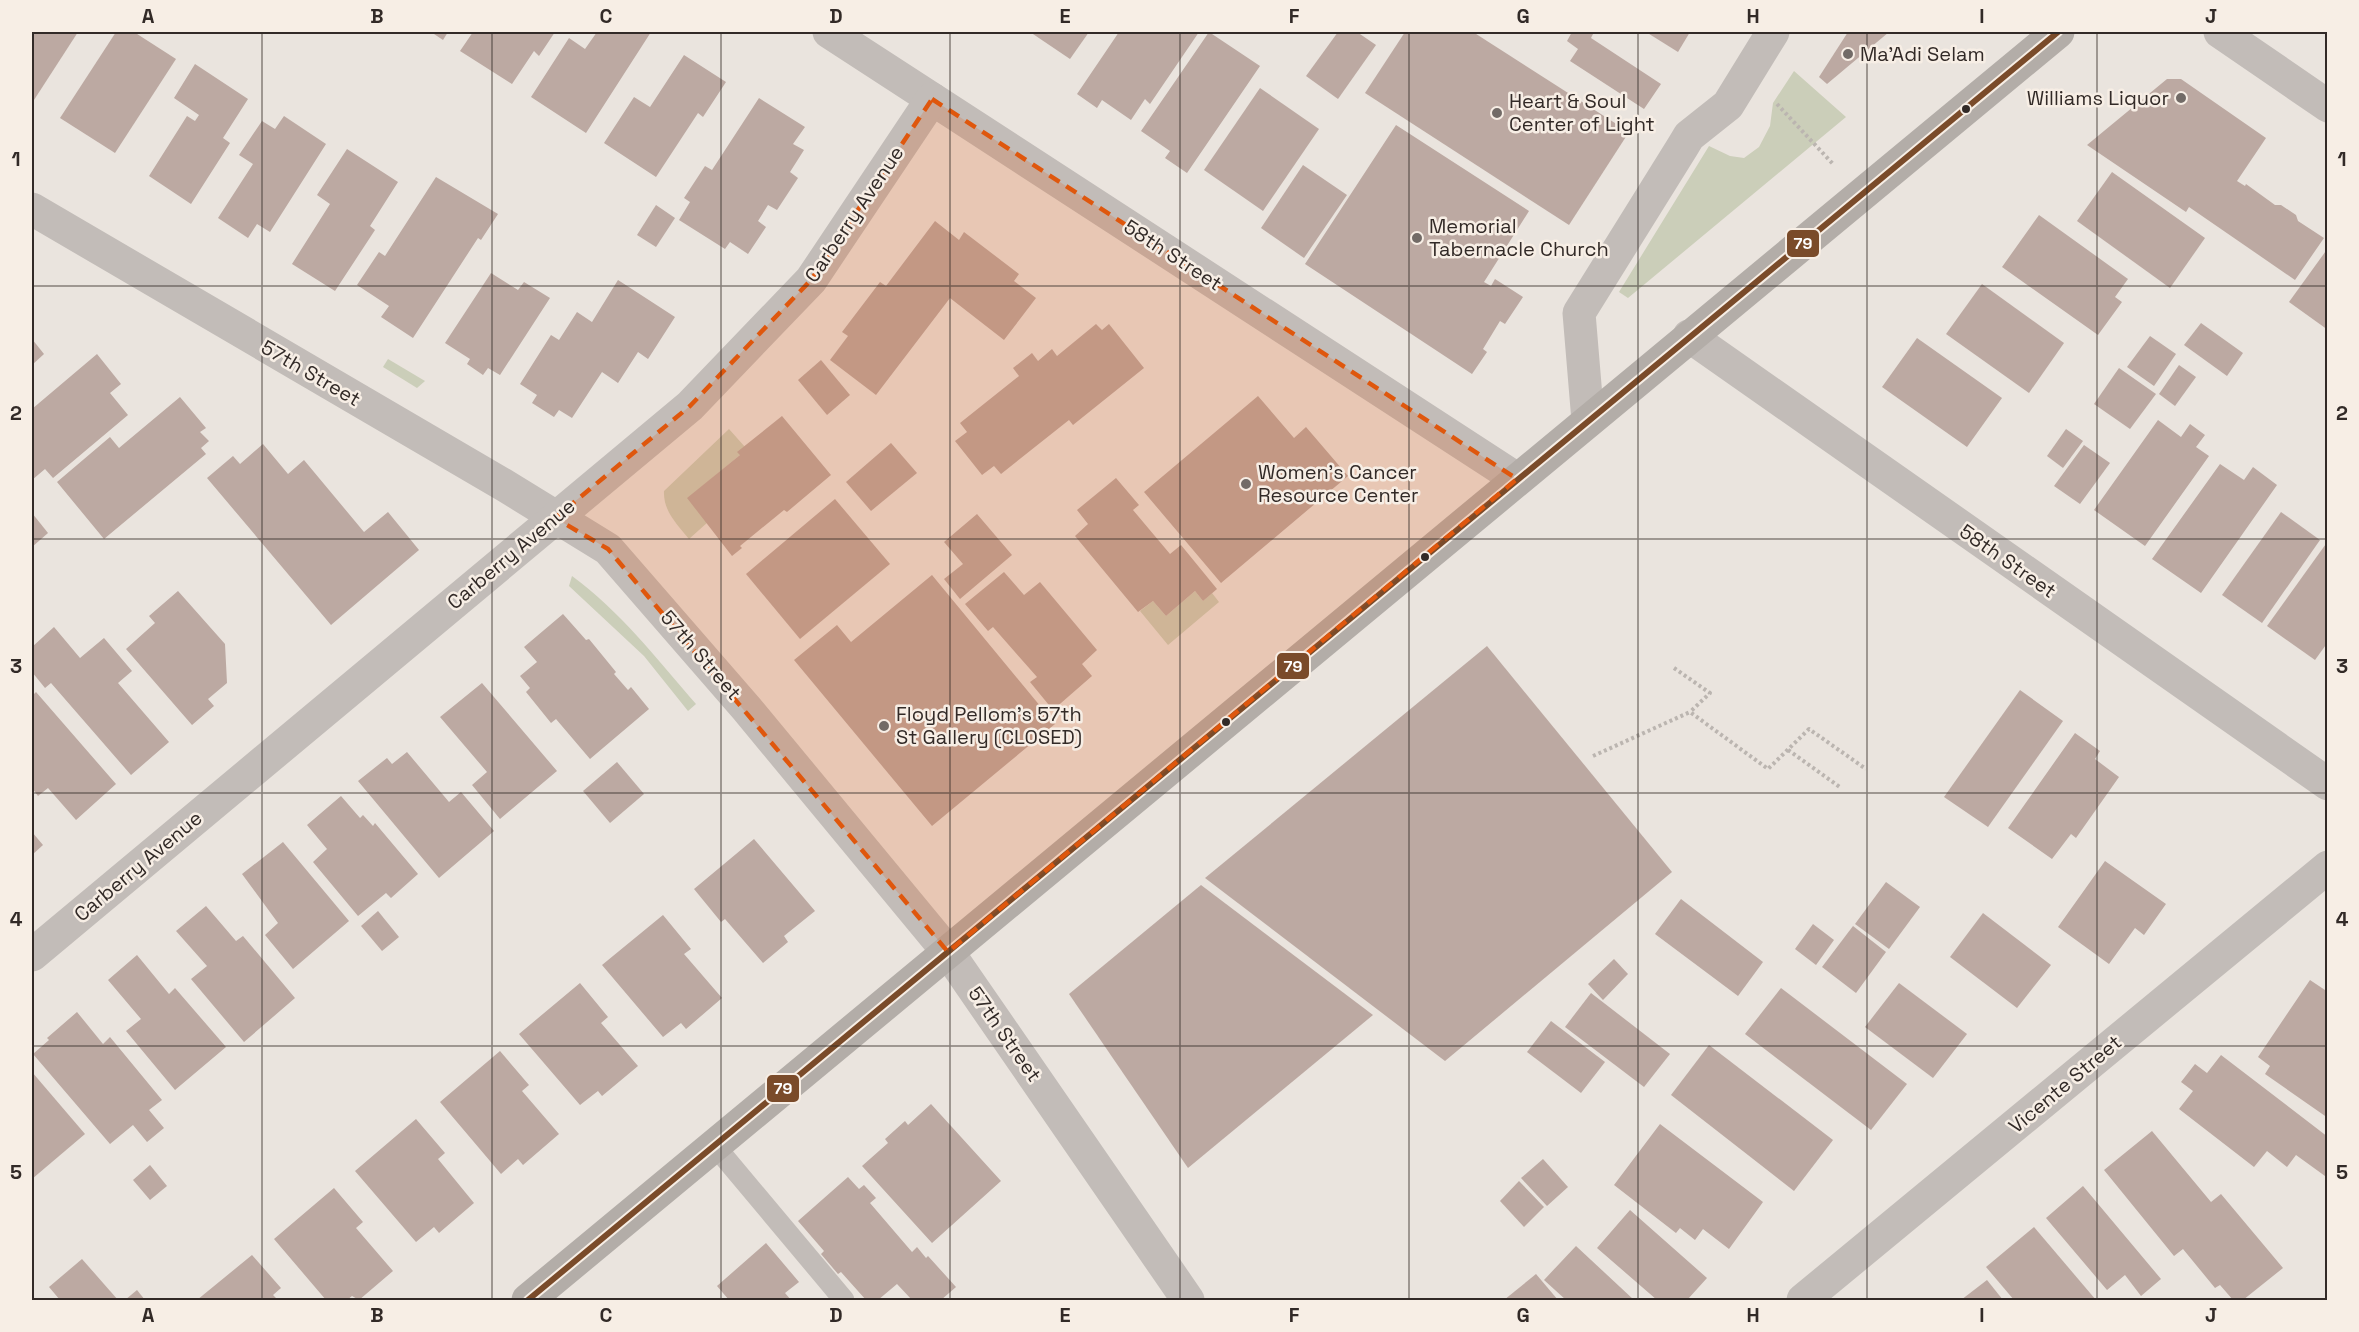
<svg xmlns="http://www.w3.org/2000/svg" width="2359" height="1332" font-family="'Space Grotesk',sans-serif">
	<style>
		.green { fill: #cbceb9 }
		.building { fill: #bca9a2 }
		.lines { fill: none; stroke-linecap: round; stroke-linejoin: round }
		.path { stroke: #bbb5b0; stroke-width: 4; stroke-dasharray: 3 3; stroke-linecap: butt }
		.service { stroke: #c2bcb8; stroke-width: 21 }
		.minor { stroke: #c2bcb8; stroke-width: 33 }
		.secondary { stroke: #b3ada8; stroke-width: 33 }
		.bus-1-casing { stroke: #f7eee5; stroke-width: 10 }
		.bus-1 { stroke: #7a4b2a; stroke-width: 6 }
		.marked { fill: #df570d; fill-opacity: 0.2; stroke: #df570d; stroke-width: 4.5; stroke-dasharray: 12 8; stroke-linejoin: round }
		.grid { fill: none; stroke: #322a27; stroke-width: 1.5; stroke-opacity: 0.55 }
		.poi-dot { fill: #726b67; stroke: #f7eee5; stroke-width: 2 }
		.bus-dot { fill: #322a27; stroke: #f7eee5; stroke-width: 2 }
		.labels { text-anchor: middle; stroke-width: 5; stroke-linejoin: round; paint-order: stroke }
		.poi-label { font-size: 20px; fill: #322a27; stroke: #f7eee5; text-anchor: start }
		.street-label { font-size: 20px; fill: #322a27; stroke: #f7eee5 }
		.line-badge { stroke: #f7eee5; stroke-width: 2 }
		.badge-label { font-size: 16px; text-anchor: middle; font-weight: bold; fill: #fff }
		.neatline { fill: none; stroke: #322a27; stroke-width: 2 }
		.grid-label { font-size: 20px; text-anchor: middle; font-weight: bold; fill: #322a27 }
	</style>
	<rect width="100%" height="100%" fill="#eae4de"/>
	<g class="green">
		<path d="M 1794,71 L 1846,117 L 1628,298 L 1619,292 L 1709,146 L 1730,156 L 1744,158 L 1759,147 L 1770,126 L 1773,103 Z"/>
		<path d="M 388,359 L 425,381 L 417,388 L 383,367 Z"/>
		<path d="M 729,429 L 745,447 L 740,455 L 688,498 L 708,522 L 689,539 C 677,524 663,511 664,491 Z"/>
		<path d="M 572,576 C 620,611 657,659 696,704 L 688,711 L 644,656 L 569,586 Z"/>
		<path d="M 1195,591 L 1203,601 L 1212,593 L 1219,602 L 1168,645 L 1140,611 L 1153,601 L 1166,616 Z"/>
	</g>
	<g class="building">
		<path d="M 32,32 L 78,32 L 34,100 L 32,99 Z"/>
		<path d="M 116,32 L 134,32 L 176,59 L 115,153 L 60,118 Z"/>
		<path d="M 431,32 L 448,32 L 443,40 Z"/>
		<path d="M 473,32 L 555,32 L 539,56 L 534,51 L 512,84 L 460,51 Z"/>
		<path d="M 597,32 L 651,32 L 586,133 L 531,97 L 569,38 L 585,49 Z"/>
		<path d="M 1030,32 L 1089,32 L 1070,59 Z"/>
		<path d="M 1119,32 L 1199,32 L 1150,104 L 1145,99 L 1131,120 L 1102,100 L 1097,108 L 1077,94 Z"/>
		<path d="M 1209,32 L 1260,66 L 1187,173 L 1165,158 L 1170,151 L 1141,131 Z"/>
		<path d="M 1338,32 L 1357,32 L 1376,45 L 1338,99 L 1306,76 Z"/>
		<path d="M 1405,32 L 1473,32 L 1629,132 L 1569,225 L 1365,93 Z"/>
		<path d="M 1572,32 L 1590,32 L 1593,34 L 1591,38 L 1661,84 L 1644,109 L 1570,61 L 1578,49 L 1567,41 Z"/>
		<path d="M 1646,32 L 1690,32 L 1678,52 Z"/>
		<path d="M 1848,32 L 1889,32 L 1827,84 L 1819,77 Z"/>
		<path d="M 684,55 L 726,82 L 703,117 L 698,113 L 656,177 L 604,143 L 634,97 L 650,107 Z"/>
		<path d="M 195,64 L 248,99 L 223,138 L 230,143 L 191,204 L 149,176 L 187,116 L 195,121 L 199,115 L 174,98 Z"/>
		<path d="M 2167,79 L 2181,79 L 2266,138 L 2237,181 L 2245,186 L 2246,184 L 2275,205 L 2281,205 L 2296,215 L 2298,221 L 2324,238 L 2295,280 L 2189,207 L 2186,212 L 2087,145 Z"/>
		<path d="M 1260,88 L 1319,129 L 1263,211 L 1204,170 Z"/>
		<path d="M 759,98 L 805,127 L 793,144 L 804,150 L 790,172 L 798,178 L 777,210 L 768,205 L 758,221 L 766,227 L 748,254 L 730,242 L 725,249 L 679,220 L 690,202 L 684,198 L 705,166 L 712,170 Z"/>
		<path d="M 284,116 L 326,144 L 270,232 L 257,224 L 248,238 L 218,218 L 253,164 L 239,155 L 262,121 L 275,129 Z"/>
		<path d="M 1396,125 L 1529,211 L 1484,282 L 1491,286 L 1495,279 L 1523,297 L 1505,324 L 1500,321 L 1483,349 L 1487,352 L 1472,374 L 1305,264 Z"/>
		<path d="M 347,149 L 398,182 L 370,226 L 375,230 L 335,291 L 292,264 L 330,204 L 317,195 Z"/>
		<path d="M 1303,165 L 1347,195 L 1304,258 L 1261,228 Z"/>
		<path d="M 2112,172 L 2205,238 L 2170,288 L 2077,221 Z"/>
		<path d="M 436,177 L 498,214 L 481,240 L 478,238 L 413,338 L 381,317 L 389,306 L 357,285 L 379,252 L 385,256 Z"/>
		<path d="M 656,205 L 675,218 L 656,247 L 637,235 Z"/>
		<path d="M 2039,215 L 2128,279 L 2115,297 L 2122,302 L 2098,335 L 2002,267 Z"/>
		<path d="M 935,221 L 959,240 L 964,232 L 1019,274 L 1014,281 L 1036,298 L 1004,340 L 950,298 L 876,395 L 830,360 L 848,336 L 842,332 L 880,282 L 886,286 Z"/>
		<path d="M 2328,248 L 2328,330 L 2289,302 Z"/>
		<path d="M 491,273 L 518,290 L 524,282 L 550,298 L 500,375 L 488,368 L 483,375 L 467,364 L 470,359 L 445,343 Z"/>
		<path d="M 618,280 L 675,317 L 648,359 L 638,352 L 618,383 L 602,372 L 572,418 L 559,410 L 554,417 L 532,403 L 537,395 L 520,384 L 551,335 L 559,340 L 577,312 L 592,322 Z"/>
		<path d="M 1982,284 L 2064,343 L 2029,393 L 1946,334 Z"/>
		<path d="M 2201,323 L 2243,353 L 2227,376 L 2184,345 Z"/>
		<path d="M 1096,324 L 1102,330 L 1109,324 L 1144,368 L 1073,425 L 1069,420 L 1001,474 L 994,466 L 982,475 L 955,441 L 967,432 L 960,423 L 1019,376 L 1013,368 L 1032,353 L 1038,361 L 1052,349 L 1057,356 Z"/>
		<path d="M 2150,336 L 2176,354 L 2154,386 L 2127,367 Z"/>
		<path d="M 1917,338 L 2002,398 L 1967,447 L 1882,387 Z"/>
		<path d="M 32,339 L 44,354 L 32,365 Z"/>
		<path d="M 97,354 L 121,384 L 110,393 L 128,415 L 53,478 L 45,469 L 32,480 L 32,409 Z"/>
		<path d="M 821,360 L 850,395 L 827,415 L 798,380 Z"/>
		<path d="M 2179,365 L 2196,377 L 2175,406 L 2159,394 Z"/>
		<path d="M 2119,368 L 2156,394 L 2130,429 L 2094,404 Z"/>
		<path d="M 1258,396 L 1294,438 L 1306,427 L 1348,476 L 1221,583 L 1144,492 Z"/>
		<path d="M 180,397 L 206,428 L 200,432 L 209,441 L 201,448 L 206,454 L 104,539 L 57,482 L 110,437 L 119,448 Z"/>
		<path d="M 782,416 L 831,475 L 787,512 L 784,510 L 740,546 L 742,548 L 732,556 L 687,498 L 740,455 L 737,452 Z"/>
		<path d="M 2158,420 L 2181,437 L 2190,424 L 2205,435 L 2196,447 L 2209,456 L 2145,546 L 2094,510 Z"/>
		<path d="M 2066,429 L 2083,441 L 2063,468 L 2047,456 Z"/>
		<path d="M 891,443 L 917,473 L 871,511 L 846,482 Z"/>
		<path d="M 263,444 L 288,474 L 304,460 L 364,532 L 388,512 L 419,550 L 331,625 L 207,478 L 233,456 L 240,464 Z"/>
		<path d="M 2084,445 L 2110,463 L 2080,504 L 2054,486 Z"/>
		<path d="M 2220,464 L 2244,480 L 2253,467 L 2277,485 L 2201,593 L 2152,559 Z"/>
		<path d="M 1116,478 L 1139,505 L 1133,510 L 1170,554 L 1181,545 L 1217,589 L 1203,601 L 1195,591 L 1166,616 L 1153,601 L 1138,612 L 1075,536 L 1088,524 L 1077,510 Z"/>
		<path d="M 835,499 L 890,564 L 800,639 L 746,574 Z"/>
		<path d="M 2281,512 L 2320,540 L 2262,623 L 2222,595 Z"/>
		<path d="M 32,513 L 48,533 L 32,547 Z"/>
		<path d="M 977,514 L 1012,555 L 960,599 L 944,579 L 963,564 L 944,542 Z"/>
		<path d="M 2328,541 L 2328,642 L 2315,660 L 2267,626 Z"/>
		<path d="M 1004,572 L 1024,595 L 1040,582 L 1097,650 L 1082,664 L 1092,676 L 1053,710 L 1030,682 L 1037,677 L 993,627 L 988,631 L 965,604 Z"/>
		<path d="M 932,575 L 1055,724 L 932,826 L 794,660 L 837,625 L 851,642 Z"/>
		<path d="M 178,591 L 225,644 L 227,683 L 208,699 L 214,706 L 192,725 L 126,649 L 155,623 L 149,616 Z"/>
		<path d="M 563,614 L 586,640 L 589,639 L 616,672 L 614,674 L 628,690 L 631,687 L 649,709 L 590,759 L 556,719 L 551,723 L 526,692 L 530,688 L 520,676 L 537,662 L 524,647 Z"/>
		<path d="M 54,627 L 80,658 L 104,638 L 132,671 L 118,683 L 169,742 L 131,775 L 51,683 L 45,688 L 32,672 L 32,647 Z"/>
		<path d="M 1487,646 L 1672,872 L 1445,1061 L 1205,878 Z"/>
		<path d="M 482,683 L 557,771 L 500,819 L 472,785 L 487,772 L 440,717 Z"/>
		<path d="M 2020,690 L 2063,721 L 1988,827 L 1944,797 Z"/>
		<path d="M 36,692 L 116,784 L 76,820 L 48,788 L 38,796 L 32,788 L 32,696 Z"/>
		<path d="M 2075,733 L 2100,751 L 2095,759 L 2119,777 L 2076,838 L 2071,834 L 2052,859 L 2008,828 Z"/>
		<path d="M 407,752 L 449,802 L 461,792 L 494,831 L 439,878 L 358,781 L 387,758 L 392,764 Z"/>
		<path d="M 617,762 L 644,794 L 610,823 L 583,791 Z"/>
		<path d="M 341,796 L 360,818 L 363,815 L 373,826 L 375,823 L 418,874 L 391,898 L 386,893 L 358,916 L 313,862 L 327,849 L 307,825 Z"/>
		<path d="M 32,832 L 43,845 L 32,855 Z"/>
		<path d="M 754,839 L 815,911 L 784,936 L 788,942 L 763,963 L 725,919 L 721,922 L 694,889 Z"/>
		<path d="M 283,842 L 349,921 L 293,969 L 265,935 L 278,923 L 242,874 Z"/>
		<path d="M 2105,861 L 2166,904 L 2144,935 L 2135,928 L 2109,964 L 2058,927 Z"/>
		<path d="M 1886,882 L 1920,907 L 1889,949 L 1855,924 Z"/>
		<path d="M 1201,885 L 1373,1015 L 1188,1168 L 1069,994 Z"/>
		<path d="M 1681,899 L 1763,962 L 1738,996 L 1655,934 Z"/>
		<path d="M 206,906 L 236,941 L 243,936 L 295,998 L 244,1042 L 191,979 L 207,966 L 176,931 Z"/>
		<path d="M 378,911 L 399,937 L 382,951 L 361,926 Z"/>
		<path d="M 1983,913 L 2051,965 L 2017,1008 L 1950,957 Z"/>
		<path d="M 663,915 L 691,949 L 684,954 L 722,998 L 686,1029 L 681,1023 L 663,1037 L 602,965 Z"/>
		<path d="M 1813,924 L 1834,940 L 1816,965 L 1795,949 Z"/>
		<path d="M 1853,926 L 1886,952 L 1856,993 L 1822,967 Z"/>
		<path d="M 137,955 L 169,994 L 175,988 L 226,1047 L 175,1090 L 126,1031 L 141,1019 L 108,980 Z"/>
		<path d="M 1614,959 L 1628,974 L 1603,1000 L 1588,984 Z"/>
		<path d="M 2310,980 L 2328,992 L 2328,1118 L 2265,1074 L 2270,1066 L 2258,1057 Z"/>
		<path d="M 580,983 L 608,1017 L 601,1023 L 638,1066 L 602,1096 L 598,1091 L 580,1105 L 519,1034 Z"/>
		<path d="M 1899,983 L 1967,1034 L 1933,1078 L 1865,1027 Z"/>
		<path d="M 1781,988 L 1907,1084 L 1871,1130 L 1745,1034 Z"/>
		<path d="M 1591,993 L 1670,1054 L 1644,1087 L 1565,1027 Z"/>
		<path d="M 77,1012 L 103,1044 L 110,1037 L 162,1100 L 149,1110 L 164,1128 L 147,1142 L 133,1125 L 110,1144 L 33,1054 L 49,1040 L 47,1038 Z"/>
		<path d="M 1551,1021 L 1605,1062 L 1581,1093 L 1527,1052 Z"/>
		<path d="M 1709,1045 L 1833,1140 L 1794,1191 L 1671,1095 Z"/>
		<path d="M 500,1051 L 529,1085 L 522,1091 L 559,1134 L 523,1165 L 518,1159 L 501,1174 L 440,1102 Z"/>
		<path d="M 2221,1055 L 2328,1137 L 2328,1173 L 2325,1176 L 2296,1155 L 2287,1167 L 2267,1151 L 2254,1167 L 2179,1109 L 2193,1091 L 2181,1082 L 2195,1064 L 2207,1073 Z"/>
		<path d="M 32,1072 L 85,1134 L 32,1179 Z"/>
		<path d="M 931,1104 L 1001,1181 L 932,1243 L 862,1166 L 888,1143 L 885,1139 L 905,1121 L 908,1125 Z"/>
		<path d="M 416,1119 L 445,1153 L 438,1159 L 474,1203 L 439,1233 L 434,1227 L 416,1242 L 355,1171 Z"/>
		<path d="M 1660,1124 L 1763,1202 L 1729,1249 L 1703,1229 L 1695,1240 L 1680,1228 L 1676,1233 L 1614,1185 Z"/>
		<path d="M 2152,1131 L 2211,1202 L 2221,1194 L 2283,1268 L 2243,1300 L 2233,1300 L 2220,1285 L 2215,1288 L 2183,1249 L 2174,1256 L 2104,1170 Z"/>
		<path d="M 1543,1159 L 1568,1187 L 1547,1206 L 1521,1178 Z"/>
		<path d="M 150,1165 L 167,1186 L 150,1200 L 133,1180 Z"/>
		<path d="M 848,1177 L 859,1189 L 864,1185 L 876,1198 L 870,1203 L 912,1252 L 917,1247 L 926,1258 L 928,1256 L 956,1287 L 941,1300 L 912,1300 L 897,1284 L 878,1300 L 866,1300 L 841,1272 L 838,1274 L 821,1254 L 824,1251 L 798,1221 Z"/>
		<path d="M 1519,1181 L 1544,1207 L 1524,1227 L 1500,1201 Z"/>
		<path d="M 2083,1186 L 2161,1279 L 2141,1296 L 2125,1275 L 2107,1290 L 2046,1218 Z"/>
		<path d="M 334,1188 L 363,1222 L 356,1228 L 393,1271 L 359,1300 L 352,1296 L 347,1300 L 326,1300 L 274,1239 Z"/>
		<path d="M 1630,1210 L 1707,1278 L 1688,1299 L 1690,1300 L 1657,1300 L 1597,1248 Z"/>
		<path d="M 2034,1227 L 2096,1300 L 2014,1300 L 1986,1267 Z"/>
		<path d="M 766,1243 L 799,1282 L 785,1293 L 791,1300 L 729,1300 L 717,1286 Z"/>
		<path d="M 1576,1246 L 1634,1300 L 1566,1300 L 1544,1280 Z"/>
		<path d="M 252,1255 L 281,1288 L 273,1295 L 278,1300 L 197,1300 Z"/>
		<path d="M 82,1259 L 118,1300 L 60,1300 L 49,1287 Z"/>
		<path d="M 1536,1274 L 1558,1300 L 1504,1300 Z"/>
		<path d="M 1987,1280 L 2003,1300 L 1961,1300 Z"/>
		<path d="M 137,1290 L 145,1300 L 125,1300 Z"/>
	</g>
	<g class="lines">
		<g class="path">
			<path d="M 1777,104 L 1833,164"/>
			<path d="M 1674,668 L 1710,693 L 1690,712"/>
			<path d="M 1788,750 L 1841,788"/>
			<path d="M 1593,756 L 1690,712 L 1768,769 L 1809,729 L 1866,769"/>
		</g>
		<path class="service" d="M 715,1146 L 844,1300"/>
		<g class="minor">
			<path d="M 829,32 L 1517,479"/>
			<path d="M 2220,32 L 2328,106"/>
			<path d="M 32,209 L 504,485 L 608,549 L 747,709 L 948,952 L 1188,1300"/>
			<path d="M 1689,336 L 2328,784"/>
			<path d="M 1588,421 L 1579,313 L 1683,146 L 1689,136 L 1728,105 L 1773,32"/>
			<path d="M 32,955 L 690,406 L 811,280 L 932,99"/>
			<path d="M 1803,1300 L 2328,867"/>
		</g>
		<path class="secondary" d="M 528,1300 L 2058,32"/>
		<defs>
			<path id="bus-1" d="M 528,1300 L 2058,32"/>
		</defs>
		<use href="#bus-1" class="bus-1-casing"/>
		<use href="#bus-1" class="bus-1"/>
	</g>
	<path class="marked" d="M 932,99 L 1517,479 L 948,952 L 608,549 L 555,518 L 690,406 L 811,280 Z"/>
	<path class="grid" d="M 262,32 L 262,1300M 492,32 L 492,1300M 721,32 L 721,1300M 950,32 L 950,1300M 1180,32 L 1180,1300M 1409,32 L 1409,1300M 1638,32 L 1638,1300M 1867,32 L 1867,1300M 2097,32 L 2097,1300M 32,286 L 2328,286M 32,539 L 2328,539M 32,793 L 2328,793M 32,1046 L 2328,1046"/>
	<g class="poi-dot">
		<circle cx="1848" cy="54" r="6"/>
		<circle cx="2181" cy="98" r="6"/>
		<circle cx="1497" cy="113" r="6"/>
		<circle cx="1417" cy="238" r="6"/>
		<circle cx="1246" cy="484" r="6"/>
		<circle cx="884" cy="726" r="6"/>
	</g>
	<g class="bus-dot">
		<circle cx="1966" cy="109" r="5"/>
		<circle cx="1425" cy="557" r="5"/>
		<circle cx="1226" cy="722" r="5"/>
	</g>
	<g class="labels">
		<g class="poi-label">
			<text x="1860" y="61">Ma'Adi Selam</text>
			<text x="2169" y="105" text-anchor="end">Williams Liquor</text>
			<text x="1509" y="108">Heart &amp; Soul<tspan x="1509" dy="23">Center of Light</tspan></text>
			<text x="1429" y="233">Memorial<tspan x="1429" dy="23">Tabernacle Church</tspan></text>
			<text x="1258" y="479">Women's Cancer<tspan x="1258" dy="23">Resource Center</tspan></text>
			<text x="896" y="721">Floyd Pellom's 57th<tspan x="896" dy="23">St Gallery (CLOSED)</tspan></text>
		</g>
		<g class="street-label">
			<text transform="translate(854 214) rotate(-56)" y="7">Carberry Avenue</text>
			<text transform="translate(1173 255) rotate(33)" y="7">58th Street</text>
			<text transform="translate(311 373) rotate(30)" y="7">57th Street</text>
			<text transform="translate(511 554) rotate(-40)" y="7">Carberry Avenue</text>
			<text transform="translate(2008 561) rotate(35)" y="7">58th Street</text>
			<text transform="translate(701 655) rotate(49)" y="7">57th Street</text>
			<text transform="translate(138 866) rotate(-40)" y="7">Carberry Avenue</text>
			<text transform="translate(1005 1034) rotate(55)" y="7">57th Street</text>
			<text transform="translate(2065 1084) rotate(-40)" y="7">Vicente Street</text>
		</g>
	</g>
	<g class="line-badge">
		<rect x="1786" y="229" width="34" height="29" rx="6" fill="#7a4b2a"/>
		<rect x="1276" y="652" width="34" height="28" rx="6" fill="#7a4b2a"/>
		<rect x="766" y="1074" width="34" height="29" rx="6" fill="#7a4b2a"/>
	</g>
	<g class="badge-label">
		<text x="1803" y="249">79</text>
		<text x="1293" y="672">79</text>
		<text x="783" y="1094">79</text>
	</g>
	<rect width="2359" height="1332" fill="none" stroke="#f7eee5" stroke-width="66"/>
	<rect x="33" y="33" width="2293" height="1266" class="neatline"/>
	<g class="grid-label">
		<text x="148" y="23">A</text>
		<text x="377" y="23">B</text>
		<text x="606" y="23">C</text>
		<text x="836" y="23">D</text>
		<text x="1065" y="23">E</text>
		<text x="1294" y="23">F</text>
		<text x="1523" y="23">G</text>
		<text x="1753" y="23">H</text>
		<text x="1982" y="23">I</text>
		<text x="2211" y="23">J</text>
		<text x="16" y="166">1</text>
		<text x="2342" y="166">1</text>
		<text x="16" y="420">2</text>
		<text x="2342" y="420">2</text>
		<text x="16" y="673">3</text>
		<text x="2342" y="673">3</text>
		<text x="16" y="926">4</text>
		<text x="2342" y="926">4</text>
		<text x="16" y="1179">5</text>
		<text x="2342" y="1179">5</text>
		<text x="148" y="1322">A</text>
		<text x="377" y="1322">B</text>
		<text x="606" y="1322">C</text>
		<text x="836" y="1322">D</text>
		<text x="1065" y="1322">E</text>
		<text x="1294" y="1322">F</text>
		<text x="1523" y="1322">G</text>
		<text x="1753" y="1322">H</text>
		<text x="1982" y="1322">I</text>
		<text x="2211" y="1322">J</text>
	</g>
</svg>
